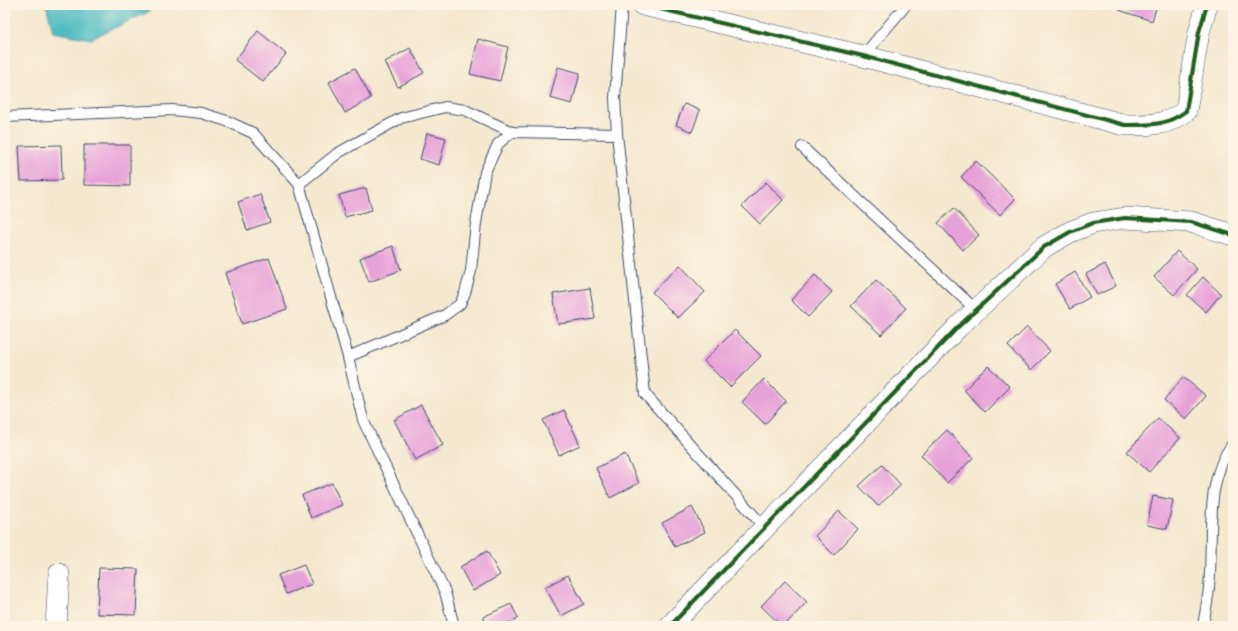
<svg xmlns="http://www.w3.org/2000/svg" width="1238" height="631" font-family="'Playpen Sans',sans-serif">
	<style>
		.water { fill: #4cbbc1; stroke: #347590 }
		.building { fill: #e7a1d9 }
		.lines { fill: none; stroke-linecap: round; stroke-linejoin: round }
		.service-casing { stroke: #3c4b6f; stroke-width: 12 }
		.minor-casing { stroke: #3c4b6f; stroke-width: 22 }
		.service { stroke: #fff; stroke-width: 10 }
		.minor { stroke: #fff; stroke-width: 21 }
		.cycleway-casing { stroke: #fcf5e5; stroke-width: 6 }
		.cycleway { stroke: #1b5e20; stroke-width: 4 }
	</style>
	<rect width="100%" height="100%" fill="#fcf5e5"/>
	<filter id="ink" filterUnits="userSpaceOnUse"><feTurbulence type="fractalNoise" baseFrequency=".025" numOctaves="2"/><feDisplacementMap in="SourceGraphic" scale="8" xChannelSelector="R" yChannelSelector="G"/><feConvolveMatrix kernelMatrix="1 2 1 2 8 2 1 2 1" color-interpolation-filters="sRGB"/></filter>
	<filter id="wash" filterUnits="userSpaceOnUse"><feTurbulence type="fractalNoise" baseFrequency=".012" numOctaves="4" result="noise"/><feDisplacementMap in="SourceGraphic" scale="16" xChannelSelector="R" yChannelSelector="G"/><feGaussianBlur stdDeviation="0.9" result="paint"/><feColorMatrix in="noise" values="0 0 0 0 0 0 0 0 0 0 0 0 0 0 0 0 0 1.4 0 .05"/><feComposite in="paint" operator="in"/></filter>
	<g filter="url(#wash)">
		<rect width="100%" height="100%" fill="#f4e9cf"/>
		<path class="water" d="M 46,5 L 152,5 L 148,12 L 91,39 L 53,32 Z"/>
		<g id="blocks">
			<g class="building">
				<path d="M 1120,5 L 1157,5 L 1152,21 L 1119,10 Z"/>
				<path d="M 258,31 L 286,54 L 263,82 L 235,60 Z"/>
				<path d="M 478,39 L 508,47 L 500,81 L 470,74 Z"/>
				<path d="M 410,48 L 424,73 L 398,87 L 385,62 Z"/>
				<path d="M 558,67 L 580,73 L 572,104 L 550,98 Z"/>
				<path d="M 355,68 L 371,98 L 345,113 L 329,82 Z"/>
				<path d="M 684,104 L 700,110 L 692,132 L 676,125 Z"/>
				<path d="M 427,133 L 446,138 L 439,165 L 420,159 Z"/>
				<path d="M 61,145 L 62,180 L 21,181 L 19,146 Z"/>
				<path d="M 84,145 L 130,145 L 130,186 L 84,185 Z"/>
				<path d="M 976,161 L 1015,199 L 1000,215 L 961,177 Z"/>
				<path d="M 766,182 L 783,200 L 760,224 L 742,206 Z"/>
				<path d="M 366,188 L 372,210 L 345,217 L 339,195 Z"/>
				<path d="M 260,194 L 270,222 L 247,230 L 238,202 Z"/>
				<path d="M 954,208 L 979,235 L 963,250 L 938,223 Z"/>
				<path d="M 393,246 L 401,270 L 369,282 L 360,258 Z"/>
				<path d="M 1177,251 L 1197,269 L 1174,295 L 1154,277 Z"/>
				<path d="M 269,258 L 287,309 L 242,324 L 225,273 Z"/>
				<path d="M 1105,264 L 1116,286 L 1097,295 L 1086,274 Z"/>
				<path d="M 680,265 L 705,292 L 678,318 L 652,292 Z"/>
				<path d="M 1075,272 L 1090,297 L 1070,309 L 1055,284 Z"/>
				<path d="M 815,275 L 832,292 L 808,317 L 791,300 Z"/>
				<path d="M 1203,277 L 1221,294 L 1206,312 L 1187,295 Z"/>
				<path d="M 876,280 L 906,308 L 881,335 L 851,306 Z"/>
				<path d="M 590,288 L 595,319 L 558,324 L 553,294 Z"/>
				<path d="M 1027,327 L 1050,351 L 1031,370 L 1008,346 Z"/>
				<path d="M 735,330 L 761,356 L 730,387 L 704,361 Z"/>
				<path d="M 988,366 L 1010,387 L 985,412 L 964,390 Z"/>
				<path d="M 1183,377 L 1206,396 L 1186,419 L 1164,400 Z"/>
				<path d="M 764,379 L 786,401 L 765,424 L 742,402 Z"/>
				<path d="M 421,405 L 443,445 L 415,460 L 394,420 Z"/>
				<path d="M 564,410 L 580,445 L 559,455 L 543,420 Z"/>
				<path d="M 1158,418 L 1180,438 L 1149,472 L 1127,452 Z"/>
				<path d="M 947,430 L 973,458 L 947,483 L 921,455 Z"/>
				<path d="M 625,454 L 639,483 L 610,498 L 596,468 Z"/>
				<path d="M 882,465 L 901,485 L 878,506 L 859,486 Z"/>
				<path d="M 332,483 L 342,505 L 311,518 L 302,495 Z"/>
				<path d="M 1153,496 L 1173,500 L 1167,529 L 1147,525 Z"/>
				<path d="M 692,507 L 705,532 L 675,547 L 662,523 Z"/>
				<path d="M 839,511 L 858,529 L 834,555 L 815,536 Z"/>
				<path d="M 487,551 L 500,575 L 473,591 L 460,567 Z"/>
				<path d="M 304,565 L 312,584 L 286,594 L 278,575 Z"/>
				<path d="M 99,568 L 138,569 L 136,615 L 97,614 Z"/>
				<path d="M 568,575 L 584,604 L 561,616 L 545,587 Z"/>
				<path d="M 785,581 L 807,602 L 784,626 L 782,626 L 761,606 Z"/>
				<path d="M 511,604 L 518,618 L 502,626 L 488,626 L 483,617 Z"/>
			</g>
		</g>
	</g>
	<g filter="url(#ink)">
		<use href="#blocks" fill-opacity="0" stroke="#3c4b6f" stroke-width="1"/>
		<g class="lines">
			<defs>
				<g id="service">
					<path d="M 622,5 L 615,98 L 617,134 L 645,394 L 765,528"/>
					<path d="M 863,56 L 906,5"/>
					<path d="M 5,117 L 172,110 L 201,113 L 227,121 L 253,133 L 299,184 L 348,357 L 363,420 L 445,592 L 454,626"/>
					<path d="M 802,147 L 975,309"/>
					<path d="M 299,184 L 338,153 L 401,118 L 445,107 L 465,110 L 512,132 L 617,134"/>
					<path d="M 348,357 L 445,315 L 460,304 L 465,293 L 471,271 L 476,223 L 485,172 L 498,144 L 512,132"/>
					<path d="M 1203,626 C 1205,613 1208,600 1209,587 C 1214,540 1203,483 1233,443"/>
				</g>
				<g id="minor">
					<path d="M 643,5 L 863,56 L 1125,125 C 1150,125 1166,126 1186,111 L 1199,32 L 1207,5"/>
					<path d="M 56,626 L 59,574"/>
					<path d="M 670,626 L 958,327 L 1044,247 L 1070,232 L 1093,223 L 1125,218 L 1191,222 L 1233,235"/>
				</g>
			</defs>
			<use href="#service" class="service-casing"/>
			<use href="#minor" class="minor-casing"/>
			<use href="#service" class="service"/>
			<use href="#minor" class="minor"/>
			<defs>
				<g id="cycleway">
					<path d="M 643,5 L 863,56 L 1125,125 C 1150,125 1166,126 1186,111 L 1199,32 L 1207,5"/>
					<path d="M 670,626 L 958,327 L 1044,247 L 1070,232 L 1093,223 L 1125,218 L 1191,222 L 1233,235"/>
				</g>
			</defs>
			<use href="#cycleway" class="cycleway-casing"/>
			<use href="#cycleway" class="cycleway"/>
		</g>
	</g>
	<rect width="1238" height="631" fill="none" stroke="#fcf5e5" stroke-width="20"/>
</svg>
